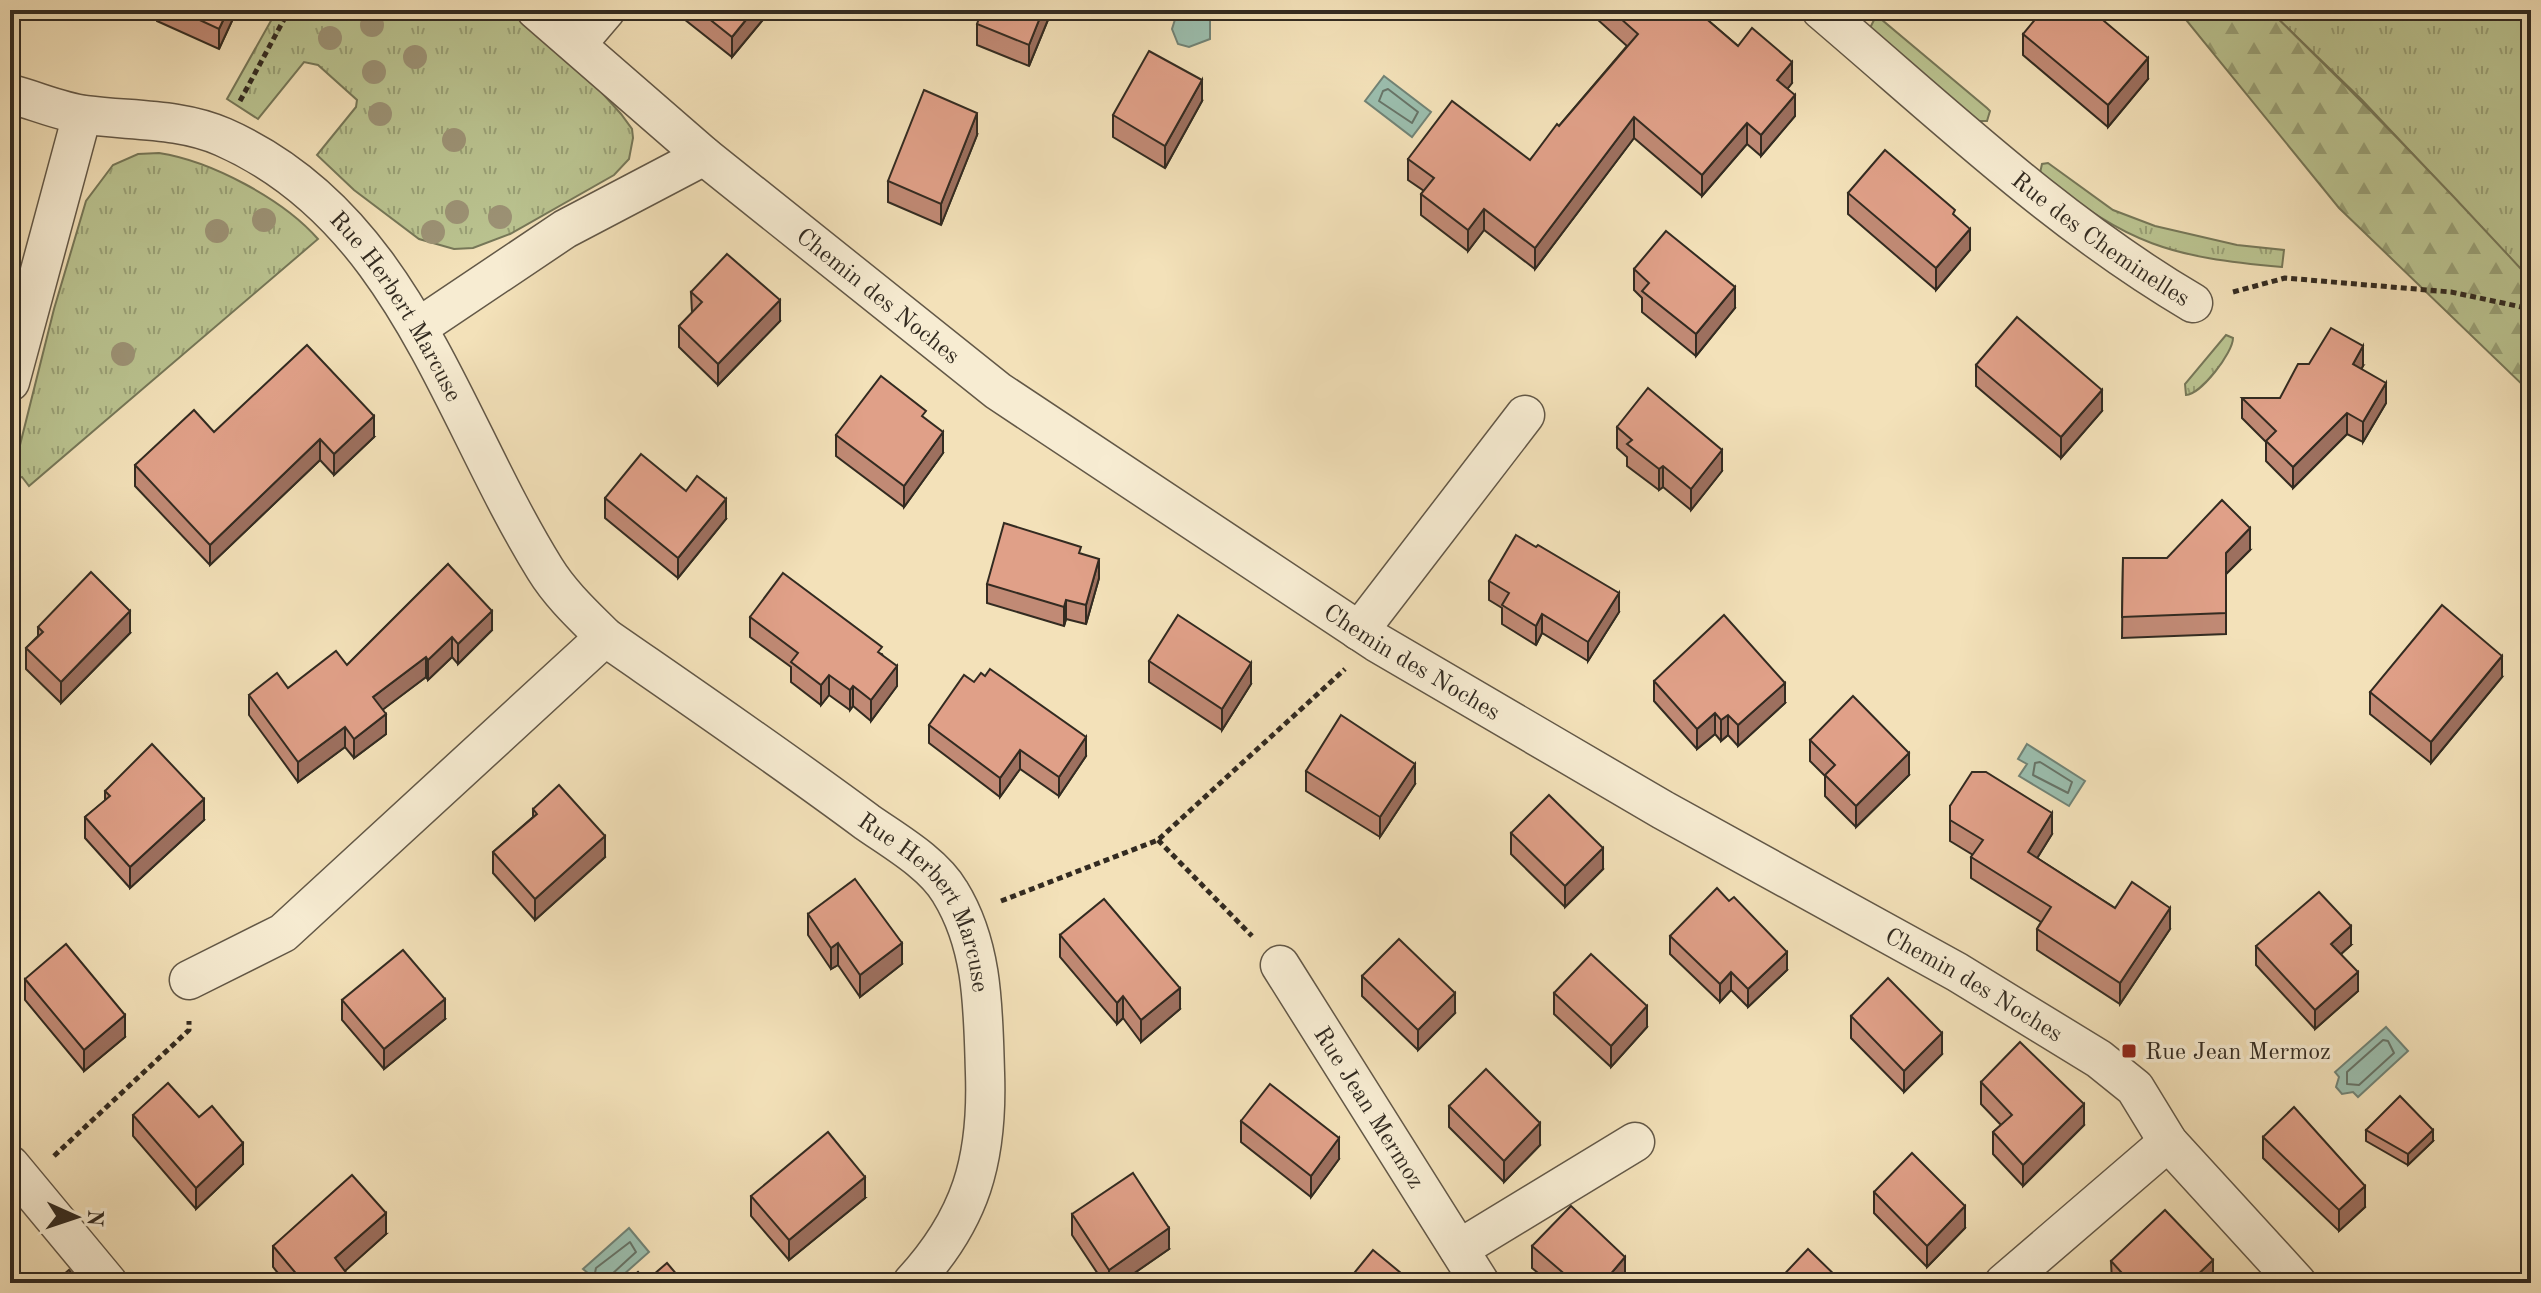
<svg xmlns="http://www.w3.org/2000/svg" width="2541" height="1293" font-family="'Old Standard TT',serif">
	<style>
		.grass { fill: url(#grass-tufts); stroke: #767758; stroke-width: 2 }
		.forest { fill: url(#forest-firs); stroke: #767758; stroke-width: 2 }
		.water { fill: #9bbeae; stroke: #718376; stroke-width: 2 }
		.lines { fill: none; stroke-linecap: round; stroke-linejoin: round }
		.shore { stroke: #677468; stroke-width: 2 }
		.minor-casing { stroke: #635847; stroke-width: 41 }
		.path { stroke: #332b21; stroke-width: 5; stroke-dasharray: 6 4; stroke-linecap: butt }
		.minor { stroke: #f7ecd2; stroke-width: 38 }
		.tree { fill: #9c9275 }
		.wall { fill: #c18a75; stroke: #332b21; stroke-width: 2 }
		.shaded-wall { fill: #9d705f; stroke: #332b21; stroke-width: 2 }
		.building { fill: #e0a088; stroke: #332b21; stroke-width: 2 }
		.poi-dot { fill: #8f2418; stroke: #f7ecd2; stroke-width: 3 }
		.labels { text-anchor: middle; stroke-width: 7; stroke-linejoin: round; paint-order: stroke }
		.street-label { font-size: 24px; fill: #332b21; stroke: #f7ecd2 }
		.poi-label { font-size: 24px; fill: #332b21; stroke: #f7ecd2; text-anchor: start }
	</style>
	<defs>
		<pattern id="grass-tufts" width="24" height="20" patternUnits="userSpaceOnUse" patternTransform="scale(2)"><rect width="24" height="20" fill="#bac390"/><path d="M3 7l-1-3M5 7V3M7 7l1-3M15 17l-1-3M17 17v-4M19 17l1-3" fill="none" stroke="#989f75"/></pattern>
		<pattern id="forest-firs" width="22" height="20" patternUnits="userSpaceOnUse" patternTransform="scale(2)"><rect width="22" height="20" fill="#bac390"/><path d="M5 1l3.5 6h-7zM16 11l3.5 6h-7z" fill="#989f75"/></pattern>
	</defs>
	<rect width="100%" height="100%" fill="#f3e1b9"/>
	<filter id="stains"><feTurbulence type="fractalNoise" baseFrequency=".0025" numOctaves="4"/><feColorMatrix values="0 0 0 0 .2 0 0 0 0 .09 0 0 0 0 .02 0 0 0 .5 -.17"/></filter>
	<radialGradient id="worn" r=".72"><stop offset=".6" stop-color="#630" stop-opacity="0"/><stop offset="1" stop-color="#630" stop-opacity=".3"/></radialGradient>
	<g class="grass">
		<path d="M 277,10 L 509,10 L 571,58 L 621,114 L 632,129 L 633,138 L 629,159 L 614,175 L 510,234 L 473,248 L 454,249 L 419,239 L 354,190 L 317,155 L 356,107 L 357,100 L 318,65 L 304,62 L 258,119 L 227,99 Z"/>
		<path d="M 2269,10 L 2531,10 L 2531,280 L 2362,100 Z"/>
		<path d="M 1875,18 L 1882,20 L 1987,108 L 1990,111 L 1987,121 L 1978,121 L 1870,28 Z"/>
		<path d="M 159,153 C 211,161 283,199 318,239 L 29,486 L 22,477 L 15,478 L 16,461 L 54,309 L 86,201 L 113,165 L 138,154 Z"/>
		<path d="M 2048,163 L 2113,210 L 2155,226 L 2237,245 L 2284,250 L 2282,267 C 2170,257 2128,245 2040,173 L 2042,164 Z"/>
		<path d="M 2226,335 L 2233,338 C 2233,353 2201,394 2186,395 L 2185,384 Z"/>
	</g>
	<path class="forest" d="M 2178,10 L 2269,10 C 2359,97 2446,187 2531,280 L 2531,393 L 2339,208 Z"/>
	<g class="water">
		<path d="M 1178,10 L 1210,10 L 1210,39 L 1189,47 L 1178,44 L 1172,29 Z"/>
		<path d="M 1384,76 L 1431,112 L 1412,137 L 1365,101 Z"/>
		<path d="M 2027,744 L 2085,781 L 2069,806 L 2019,776 L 2027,764 L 2018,759 Z"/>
		<path d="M 2386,1027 L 2408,1051 L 2358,1097 L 2353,1092 L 2342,1094 L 2336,1087 L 2339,1077 L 2335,1072 Z"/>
		<path d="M 629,1228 L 649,1252 L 614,1283 L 585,1283 L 589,1274 L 583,1269 Z"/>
	</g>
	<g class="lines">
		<g class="shore">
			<path d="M 1388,89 L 1418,112 L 1412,123 L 1379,101 L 1383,91 Z"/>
			<path d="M 2040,762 L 2072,782 L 2068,793 L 2033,775 L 2035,763 Z"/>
			<path d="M 2383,1040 L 2388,1041 L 2394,1053 L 2359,1085 L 2347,1084 L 2347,1072 Z"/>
			<path d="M 593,1283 L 596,1268 L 630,1242 L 636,1252 L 611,1275 L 609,1283"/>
		</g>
		<defs>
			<g id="minor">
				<path id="s1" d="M 536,10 L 704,156 L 998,391 L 1376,642 L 1663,810 L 1957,972 L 2099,1059 L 2135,1088 L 2168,1142 L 2297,1283"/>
				<path id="s2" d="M 1821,10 C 1941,112 2057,223 2193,303"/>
				<path d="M 577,44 L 606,10"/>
				<path id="s3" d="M 10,94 C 35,100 60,112 86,115 C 131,121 180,118 223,137 C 403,216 450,416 545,569 C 561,595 584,616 605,637 C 693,698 781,758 867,822 C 894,841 933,863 950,892 C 984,947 983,1011 985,1073 C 988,1160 971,1219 912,1283"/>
				<path d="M 419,327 L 565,229 L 704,156"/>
				<path d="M 10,382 L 82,115"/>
				<path d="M 1359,631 L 1525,415"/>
				<path id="s4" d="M 1280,965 L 1480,1283"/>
				<path d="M 189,980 L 283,933 L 605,637"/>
				<path d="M 10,1165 L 108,1283"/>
				<path d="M 1459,1249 L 1635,1142"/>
				<path d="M 2004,1283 L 2168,1142"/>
			</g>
		</defs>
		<use href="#minor" class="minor-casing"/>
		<g class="path">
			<path d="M 240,101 L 289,10"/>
			<path d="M 2233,292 L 2285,278 L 2451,292 L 2531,309"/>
			<path d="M 1158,840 L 1252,936"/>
			<path d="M 1001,901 L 1158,840 L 1345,669"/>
			<path d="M 54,1156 L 189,1030 L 189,1021"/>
		</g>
		<use href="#minor" class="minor"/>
	</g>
	<g class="tree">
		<circle cx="372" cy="25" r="12"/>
		<circle cx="330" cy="38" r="12"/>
		<circle cx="415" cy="57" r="12"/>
		<circle cx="374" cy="72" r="12"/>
		<circle cx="380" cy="114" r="12"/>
		<circle cx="454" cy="140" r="12"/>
		<circle cx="457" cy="212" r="12"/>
		<circle cx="500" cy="217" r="12"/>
		<circle cx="264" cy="220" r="12"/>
		<circle cx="217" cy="231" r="12"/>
		<circle cx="433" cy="232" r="12"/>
		<circle cx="123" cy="354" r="12"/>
	</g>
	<g class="wall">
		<path d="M 144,10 L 237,10 L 219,49 L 157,21 L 157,17 Z"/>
		<path d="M 684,10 L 771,10 L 732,57 L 684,19 Z"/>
		<path d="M 1052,10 L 1029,66 L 977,45 L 977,24 Z"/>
		<path d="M 1587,10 L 1696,10 L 1738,46 L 1792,83 L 1787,89 L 1795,116 L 1761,156 L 1747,144 L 1702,196 L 1634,138 L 1535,269 L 1484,230 L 1468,251 L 1421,215 L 1421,194 L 1424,191 L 1408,180 L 1408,159 L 1530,160 L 1627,46 Z"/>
		<path d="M 2023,34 L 2148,79 L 2108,127 L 2023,55 Z"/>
		<path d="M 1202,101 L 1165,168 L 1113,137 L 1113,115 Z"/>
		<path d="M 977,135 L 941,225 L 888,202 L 888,181 Z"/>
		<path d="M 1848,193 L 1955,216 L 1970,250 L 1936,290 L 1848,214 Z"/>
		<path d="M 1634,269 L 1735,308 L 1696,356 L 1642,312 L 1642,298 L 1634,290 Z"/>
		<path d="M 691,292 L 780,321 L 718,385 L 679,347 L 679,326 L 692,313 Z"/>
		<path d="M 1976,365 L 2102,411 L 2061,458 L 1976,386 Z"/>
		<path d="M 2363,366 L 2361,369 L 2386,403 L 2363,442 L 2347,434 L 2293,488 L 2266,461 L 2266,442 L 2242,418 L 2242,398 L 2280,398 Z"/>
		<path d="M 1617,427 L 1722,471 L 1691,510 L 1663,487 L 1659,490 L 1627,466 L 1627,457 L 1617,448 Z"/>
		<path d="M 214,432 L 374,437 L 334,475 L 320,460 L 210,565 L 135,486 L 135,465 Z"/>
		<path d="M 836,435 L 943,453 L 904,507 L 836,456 Z"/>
		<path d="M 605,498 L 726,519 L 678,578 L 605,518 Z"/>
		<path d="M 2250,550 L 2226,574 L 2226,634 L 2122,638 L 2123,558 L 2167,558 Z"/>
		<path d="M 1081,554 L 1099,578 L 1086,624 L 1066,619 L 1064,626 L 987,603 L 987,584 Z"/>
		<path d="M 448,564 L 492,630 L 458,664 L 452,657 L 428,680 L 426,677 L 383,709 L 386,734 L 354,758 L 345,747 L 298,782 L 249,715 L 249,695 L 288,688 L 347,665 Z"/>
		<path d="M 1489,581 L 1619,612 L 1588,661 L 1542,633 L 1536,645 L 1502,624 L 1502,608 L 1489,600 Z"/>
		<path d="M 750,617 L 882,654 L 897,686 L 871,721 L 853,706 L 850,710 L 829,695 L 821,705 L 791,682 L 791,667 L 750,637 Z"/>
		<path d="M 38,627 L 130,633 L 61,703 L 26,669 L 26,648 L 38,636 Z"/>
		<path d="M 1149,661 L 1251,684 L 1222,730 L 1149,682 Z"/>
		<path d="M 2502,677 L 2431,763 L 2370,714 L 2370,692 Z"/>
		<path d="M 1654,681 L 1785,703 L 1738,746 L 1728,735 L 1721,741 L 1715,734 L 1697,749 L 1654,701 Z"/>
		<path d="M 974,682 L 1086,756 L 1059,796 L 1020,769 L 1000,797 L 929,743 L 929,725 Z"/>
		<path d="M 1810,740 L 1909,775 L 1856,827 L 1825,796 L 1825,776 L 1810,761 Z"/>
		<path d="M 1306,771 L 1415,784 L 1380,837 L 1306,791 Z"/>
		<path d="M 105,791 L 204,820 L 130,888 L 85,838 L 85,817 L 105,801 Z"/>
		<path d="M 1950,806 L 2052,834 L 2037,858 L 2115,908 L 2170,929 L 2120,1004 L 2037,950 L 2037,929 L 2041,922 L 1971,878 L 1971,857 L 1973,855 L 1950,841 Z"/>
		<path d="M 533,809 L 605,857 L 535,920 L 493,873 L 493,852 L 533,817 Z"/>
		<path d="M 1511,833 L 1603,869 L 1565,907 L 1511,854 Z"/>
		<path d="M 808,914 L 902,964 L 860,997 L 838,965 L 831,969 L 808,935 Z"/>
		<path d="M 1060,935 L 1180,1009 L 1141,1042 L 1123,1018 L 1117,1024 L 1060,957 Z"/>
		<path d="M 1670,936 L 1787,970 L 1748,1007 L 1731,990 L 1720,1002 L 1670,954 Z"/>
		<path d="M 2351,945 L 2341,954 L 2358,991 L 2315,1029 L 2256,965 L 2256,946 Z"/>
		<path d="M 1362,976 L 1455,1013 L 1418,1050 L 1362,996 Z"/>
		<path d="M 25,979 L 125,1037 L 84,1071 L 25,1000 Z"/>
		<path d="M 1554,993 L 1647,1027 L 1611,1067 L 1554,1014 Z"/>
		<path d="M 342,1000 L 445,1019 L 384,1069 L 342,1020 Z"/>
		<path d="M 1851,1016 L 1942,1054 L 1904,1092 L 1851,1038 Z"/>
		<path d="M 1981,1082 L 2084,1125 L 2023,1186 L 1993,1154 L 1993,1132 L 2001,1125 L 1981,1104 Z"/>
		<path d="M 1449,1106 L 1540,1145 L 1504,1182 L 1449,1127 Z"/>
		<path d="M 133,1115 L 199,1117 L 243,1164 L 196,1209 L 133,1136 Z"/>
		<path d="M 1241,1121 L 1339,1159 L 1311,1197 L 1241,1142 Z"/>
		<path d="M 2366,1130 L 2433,1141 L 2408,1165 L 2366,1141 Z"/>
		<path d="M 2263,1137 L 2365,1207 L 2339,1231 L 2263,1158 Z"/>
		<path d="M 1874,1192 L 1965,1228 L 1927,1267 L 1874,1213 Z"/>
		<path d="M 751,1196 L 865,1198 L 789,1260 L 751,1216 Z"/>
		<path d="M 1072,1214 L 1169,1249 L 1120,1283 L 1104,1283 L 1072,1235 Z"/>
		<path d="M 386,1234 L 344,1271 L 354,1283 L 286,1283 L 273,1267 L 273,1246 Z"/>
		<path d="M 1532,1246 L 1625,1278 L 1621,1283 L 1550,1283 L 1532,1268 Z"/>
		<path d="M 2111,1261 L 2213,1281 L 2211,1283 L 2112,1283 Z"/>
	</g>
	<g class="shaded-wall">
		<path d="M 228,10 L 237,10 L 219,49 L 219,29 Z"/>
		<path d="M 754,10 L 771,10 L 732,57 L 732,37 Z"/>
		<path d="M 1043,10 L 1052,10 L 1029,66 L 1029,45 Z"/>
		<path d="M 2148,58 L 2148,79 L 2108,127 L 2108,105 Z"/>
		<path d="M 1792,62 L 1792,83 L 1777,102 L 1777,80 Z"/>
		<path d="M 1202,80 L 1202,101 L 1165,168 L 1165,146 Z"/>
		<path d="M 1795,95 L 1795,116 L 1761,156 L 1761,135 Z"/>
		<path d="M 977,113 L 977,135 L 941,225 L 941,204 Z"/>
		<path d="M 1634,117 L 1634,138 L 1535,269 L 1535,248 Z"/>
		<path d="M 1747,123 L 1747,144 L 1702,196 L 1702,175 Z"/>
		<path d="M 1484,209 L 1484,230 L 1468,251 L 1468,230 Z"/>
		<path d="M 1970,229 L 1970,250 L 1936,290 L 1936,268 Z"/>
		<path d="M 1735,287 L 1735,308 L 1696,356 L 1696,334 Z"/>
		<path d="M 780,300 L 780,321 L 718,385 L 718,364 Z"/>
		<path d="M 2363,346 L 2363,366 L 2353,384 L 2353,364 Z"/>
		<path d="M 2386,383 L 2386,403 L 2363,442 L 2363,422 Z"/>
		<path d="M 2102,390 L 2102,411 L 2061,458 L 2061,437 Z"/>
		<path d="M 2347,413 L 2347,434 L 2293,488 L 2293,467 Z"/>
		<path d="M 374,416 L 374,437 L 334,475 L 334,454 Z"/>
		<path d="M 943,432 L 943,453 L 904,507 L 904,486 Z"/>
		<path d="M 320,439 L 320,460 L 210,565 L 210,545 Z"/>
		<path d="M 1722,450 L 1722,471 L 1691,510 L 1691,489 Z"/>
		<path d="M 1663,466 L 1663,487 L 1659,490 L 1659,469 Z"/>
		<path d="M 726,499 L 726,519 L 678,578 L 678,558 Z"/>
		<path d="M 2250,528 L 2250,550 L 2226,574 L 2226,553 Z"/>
		<path d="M 1099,559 L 1099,578 L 1086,624 L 1086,605 Z"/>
		<path d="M 1619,593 L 1619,612 L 1588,661 L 1588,642 Z"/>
		<path d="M 1066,600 L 1066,619 L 1064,626 L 1064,607 Z"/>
		<path d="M 130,611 L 130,633 L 61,703 L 61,682 Z"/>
		<path d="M 492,611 L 492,630 L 458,664 L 458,644 Z"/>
		<path d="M 1542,614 L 1542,633 L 1536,645 L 1536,626 Z"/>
		<path d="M 452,637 L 452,657 L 428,680 L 428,660 Z"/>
		<path d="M 2502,656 L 2502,677 L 2431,763 L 2431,742 Z"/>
		<path d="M 426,657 L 426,677 L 373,717 L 373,697 Z"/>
		<path d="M 1251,663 L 1251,684 L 1222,730 L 1222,709 Z"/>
		<path d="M 897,666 L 897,686 L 871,721 L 871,700 Z"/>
		<path d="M 829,675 L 829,695 L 821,705 L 821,685 Z"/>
		<path d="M 1785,683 L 1785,703 L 1738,746 L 1738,725 Z"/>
		<path d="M 853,686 L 853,706 L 850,710 L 850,690 Z"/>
		<path d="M 1715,713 L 1715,734 L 1697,749 L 1697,729 Z"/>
		<path d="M 386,714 L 386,734 L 354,758 L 354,739 Z"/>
		<path d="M 1728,715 L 1728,735 L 1721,741 L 1721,720 Z"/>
		<path d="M 345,727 L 345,747 L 298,782 L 298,762 Z"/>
		<path d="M 1086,737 L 1086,756 L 1059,796 L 1059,777 Z"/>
		<path d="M 1020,750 L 1020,769 L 1000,797 L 1000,778 Z"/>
		<path d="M 1909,753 L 1909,775 L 1856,827 L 1856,806 Z"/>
		<path d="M 1415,764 L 1415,784 L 1380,837 L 1380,817 Z"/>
		<path d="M 204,799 L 204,820 L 130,888 L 130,867 Z"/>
		<path d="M 2052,813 L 2052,834 L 2028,873 L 2028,852 Z"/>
		<path d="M 605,836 L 605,857 L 535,920 L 535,899 Z"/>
		<path d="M 1603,848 L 1603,869 L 1565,907 L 1565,886 Z"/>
		<path d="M 2170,908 L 2170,929 L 2120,1004 L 2120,983 Z"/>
		<path d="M 2351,926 L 2351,945 L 2331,963 L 2331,944 Z"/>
		<path d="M 838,943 L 838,965 L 831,969 L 831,948 Z"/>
		<path d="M 902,943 L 902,964 L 860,997 L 860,975 Z"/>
		<path d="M 1787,952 L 1787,970 L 1748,1007 L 1748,989 Z"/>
		<path d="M 1731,972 L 1731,990 L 1720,1002 L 1720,984 Z"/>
		<path d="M 2358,972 L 2358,991 L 2315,1029 L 2315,1010 Z"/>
		<path d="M 1180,988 L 1180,1009 L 1141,1042 L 1141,1020 Z"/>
		<path d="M 1455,993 L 1455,1013 L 1418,1050 L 1418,1030 Z"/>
		<path d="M 1123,996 L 1123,1018 L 1117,1024 L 1117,1003 Z"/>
		<path d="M 445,999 L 445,1019 L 384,1069 L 384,1049 Z"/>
		<path d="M 1647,1006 L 1647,1027 L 1611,1067 L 1611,1046 Z"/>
		<path d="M 125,1015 L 125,1037 L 84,1071 L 84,1050 Z"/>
		<path d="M 1942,1033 L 1942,1054 L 1904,1092 L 1904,1071 Z"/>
		<path d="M 2084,1104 L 2084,1125 L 2023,1186 L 2023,1165 Z"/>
		<path d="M 1540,1123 L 1540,1145 L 1504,1182 L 1504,1161 Z"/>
		<path d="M 2433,1130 L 2433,1141 L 2408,1165 L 2408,1154 Z"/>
		<path d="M 1339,1138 L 1339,1159 L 1311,1197 L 1311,1176 Z"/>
		<path d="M 243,1143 L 243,1164 L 196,1209 L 196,1188 Z"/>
		<path d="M 865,1177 L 865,1198 L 789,1260 L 789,1240 Z"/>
		<path d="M 2365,1186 L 2365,1207 L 2339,1231 L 2339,1210 Z"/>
		<path d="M 1965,1206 L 1965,1228 L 1927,1267 L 1927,1246 Z"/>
		<path d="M 386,1213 L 386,1234 L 335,1280 L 335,1258 Z"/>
		<path d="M 1169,1228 L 1169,1249 L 1120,1283 L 1109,1283 L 1109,1270 Z"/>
		<path d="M 1625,1257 L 1625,1278 L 1621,1283 L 1603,1283 Z"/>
		<path d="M 2213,1260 L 2213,1281 L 2211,1283 L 2189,1283 Z"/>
	</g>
	<g class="building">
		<path d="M 178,10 L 228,10 L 219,29 Z"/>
		<path d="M 698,10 L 754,10 L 732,37 Z"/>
		<path d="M 982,10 L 1043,10 L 1029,45 L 977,24 Z"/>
		<path d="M 1611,10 L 1696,10 L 1738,46 L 1752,28 L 1792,62 L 1777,80 L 1795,95 L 1761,135 L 1747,123 L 1702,175 L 1634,117 L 1535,248 L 1484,209 L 1468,230 L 1421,194 L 1434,178 L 1408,159 L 1452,101 L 1530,160 L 1557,124 L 1559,126 L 1638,34 Z"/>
		<path d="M 2043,10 L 2091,10 L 2148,58 L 2108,105 L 2023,34 Z"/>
		<path d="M 1149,51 L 1202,80 L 1165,146 L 1113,115 Z"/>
		<path d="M 924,90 L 977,113 L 941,204 L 888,181 Z"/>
		<path d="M 1885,150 L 1955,210 L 1953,214 L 1970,229 L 1936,268 L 1848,193 Z"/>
		<path d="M 1666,231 L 1735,287 L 1696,334 L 1642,291 L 1649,283 L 1634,269 Z"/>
		<path d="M 727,254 L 780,300 L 718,364 L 679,326 L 702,302 L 691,292 Z"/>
		<path d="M 2017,317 L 2102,390 L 2061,437 L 1976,365 Z"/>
		<path d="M 2331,328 L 2363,346 L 2353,364 L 2386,383 L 2363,422 L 2347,413 L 2293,467 L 2266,441 L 2276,431 L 2242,398 L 2280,398 L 2298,364 L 2309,364 Z"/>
		<path d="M 307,345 L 374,416 L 334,454 L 320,439 L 210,545 L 135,465 L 194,410 L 214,432 Z"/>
		<path d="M 881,376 L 926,411 L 922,416 L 943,432 L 904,486 L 836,435 Z"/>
		<path d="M 1648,388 L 1722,450 L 1691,489 L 1663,466 L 1659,469 L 1627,444 L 1632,440 L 1617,427 Z"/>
		<path d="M 641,454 L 686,491 L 697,476 L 726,499 L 678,558 L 605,498 Z"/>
		<path d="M 2222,500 L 2250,528 L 2226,553 L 2226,613 L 2122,617 L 2123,558 L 2167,558 Z"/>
		<path d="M 1004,523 L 1081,547 L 1079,553 L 1099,559 L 1086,605 L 1066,600 L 1064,607 L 987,584 Z"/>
		<path d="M 1516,535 L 1536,547 L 1538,545 L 1619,593 L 1588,642 L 1542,614 L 1536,626 L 1502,605 L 1509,593 L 1489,581 Z"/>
		<path d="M 448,564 L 492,611 L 458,644 L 452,637 L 428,660 L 426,657 L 373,697 L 386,714 L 354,739 L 345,727 L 298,762 L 249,695 L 277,673 L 288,688 L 336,651 L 347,665 Z"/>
		<path d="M 91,572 L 130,611 L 61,682 L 26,648 L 43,632 L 38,627 Z"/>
		<path d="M 783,573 L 882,647 L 878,652 L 897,666 L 871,700 L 853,686 L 850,690 L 829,675 L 821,685 L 791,662 L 798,653 L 750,617 Z"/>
		<path d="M 2442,605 L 2502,656 L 2431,742 L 2370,692 Z"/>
		<path d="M 1178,615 L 1251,663 L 1222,709 L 1149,661 Z"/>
		<path d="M 1724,615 L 1785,683 L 1738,725 L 1728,715 L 1721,720 L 1715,713 L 1697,729 L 1654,681 Z"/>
		<path d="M 990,669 L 1086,737 L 1059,777 L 1020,750 L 1000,778 L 929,725 L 964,675 L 974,682 L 981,673 L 985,676 Z"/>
		<path d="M 1853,696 L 1909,753 L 1856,806 L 1825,775 L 1835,765 L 1810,740 Z"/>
		<path d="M 1341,715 L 1415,764 L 1380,817 L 1306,771 Z"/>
		<path d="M 152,744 L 204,799 L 130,867 L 85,817 L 110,796 L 105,791 Z"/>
		<path d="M 1972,772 L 1986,772 L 2052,813 L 2028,852 L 2115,908 L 2132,882 L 2170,908 L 2120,983 L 2037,929 L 2051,907 L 1971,857 L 1983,840 L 1950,820 L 1950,806 Z"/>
		<path d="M 559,785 L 605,836 L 535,899 L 493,852 L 537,814 L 533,809 Z"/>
		<path d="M 1549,795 L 1603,848 L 1565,886 L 1511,833 Z"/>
		<path d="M 855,879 L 902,943 L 860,975 L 838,943 L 831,948 L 808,914 Z"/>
		<path d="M 1717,888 L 1729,901 L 1734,897 L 1787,952 L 1748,989 L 1731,972 L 1720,984 L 1670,936 Z"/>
		<path d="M 2319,892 L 2351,926 L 2331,944 L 2358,972 L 2315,1010 L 2256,946 Z"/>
		<path d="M 1104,899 L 1180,988 L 1141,1020 L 1123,996 L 1117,1003 L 1060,935 Z"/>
		<path d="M 1399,939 L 1455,993 L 1418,1030 L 1362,976 Z"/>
		<path d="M 66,944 L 125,1015 L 84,1050 L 25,979 Z"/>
		<path d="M 403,950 L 445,999 L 384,1049 L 342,1000 Z"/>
		<path d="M 1591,954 L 1647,1006 L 1611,1046 L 1554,993 Z"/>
		<path d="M 1888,978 L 1942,1033 L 1904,1071 L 1851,1016 Z"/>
		<path d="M 2020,1042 L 2084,1104 L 2023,1165 L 1993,1132 L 2012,1115 L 1981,1082 Z"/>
		<path d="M 1486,1069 L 1540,1123 L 1504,1161 L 1449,1106 Z"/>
		<path d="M 168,1083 L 199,1117 L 212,1106 L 243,1143 L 196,1188 L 133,1115 Z"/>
		<path d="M 1270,1084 L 1339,1138 L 1311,1176 L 1241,1121 Z"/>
		<path d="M 2400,1096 L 2433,1130 L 2408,1154 L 2366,1130 Z"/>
		<path d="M 2294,1107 L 2365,1186 L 2339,1210 L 2263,1137 Z"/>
		<path d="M 828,1132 L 865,1177 L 789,1240 L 751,1196 Z"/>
		<path d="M 1912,1153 L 1965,1206 L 1927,1246 L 1874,1192 Z"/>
		<path d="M 1133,1173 L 1169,1228 L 1109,1270 L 1072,1214 Z"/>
		<path d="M 352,1175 L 386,1213 L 335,1258 L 354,1283 L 304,1283 L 273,1246 Z"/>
		<path d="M 1571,1206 L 1625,1257 L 1603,1283 L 1575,1283 L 1532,1246 Z"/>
		<path d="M 2165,1210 L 2213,1260 L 2189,1283 L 2131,1283 L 2111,1261 Z"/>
		<path d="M 1808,1249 L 1843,1283 L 1776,1283 Z"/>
		<path d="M 1373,1250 L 1413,1283 L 1346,1283 Z"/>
		<path d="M 667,1263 L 684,1283 L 625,1283 L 638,1272 L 646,1281 Z"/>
		<path d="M 10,1269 L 22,1283 L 10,1283 Z"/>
		<path d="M 69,1270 L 80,1283 L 53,1283 Z"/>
	</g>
	<rect class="poi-dot" x="2121" y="1043" width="16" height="16" rx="4"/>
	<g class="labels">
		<g class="street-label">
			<text dy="8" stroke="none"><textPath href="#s2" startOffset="362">Rue des Cheminelles</textPath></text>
			<text dy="8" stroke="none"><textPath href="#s1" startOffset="446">Chemin des Noches</textPath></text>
			<text dy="8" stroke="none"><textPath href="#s3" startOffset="466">Rue Herbert Marcuse</textPath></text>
			<text dy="8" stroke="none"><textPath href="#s1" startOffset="1094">Chemin des Noches</textPath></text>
			<text dy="8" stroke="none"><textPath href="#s3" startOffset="1284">Rue Herbert Marcuse</textPath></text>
			<text dy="8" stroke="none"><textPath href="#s1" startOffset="1742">Chemin des Noches</textPath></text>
			<text dy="8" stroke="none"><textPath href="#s4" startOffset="168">Rue Jean Mermoz</textPath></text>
		</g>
		<g class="poi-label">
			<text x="2145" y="1059">Rue Jean Mermoz</text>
		</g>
	</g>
	<rect width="2541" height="1293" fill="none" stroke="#f3e1b9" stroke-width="40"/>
	<rect x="12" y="12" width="2517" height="1269" fill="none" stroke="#332b21" stroke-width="4"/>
	<rect x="20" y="20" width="2501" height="1253" fill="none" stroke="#332b21" stroke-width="2"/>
	<g transform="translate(76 1217) rotate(93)" stroke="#f7ecd2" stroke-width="6" paint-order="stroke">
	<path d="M0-6L14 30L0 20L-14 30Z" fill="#332b21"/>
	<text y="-12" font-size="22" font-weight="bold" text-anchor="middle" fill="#332b21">N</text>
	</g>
	<rect width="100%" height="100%" filter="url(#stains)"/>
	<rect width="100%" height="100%" fill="url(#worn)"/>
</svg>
